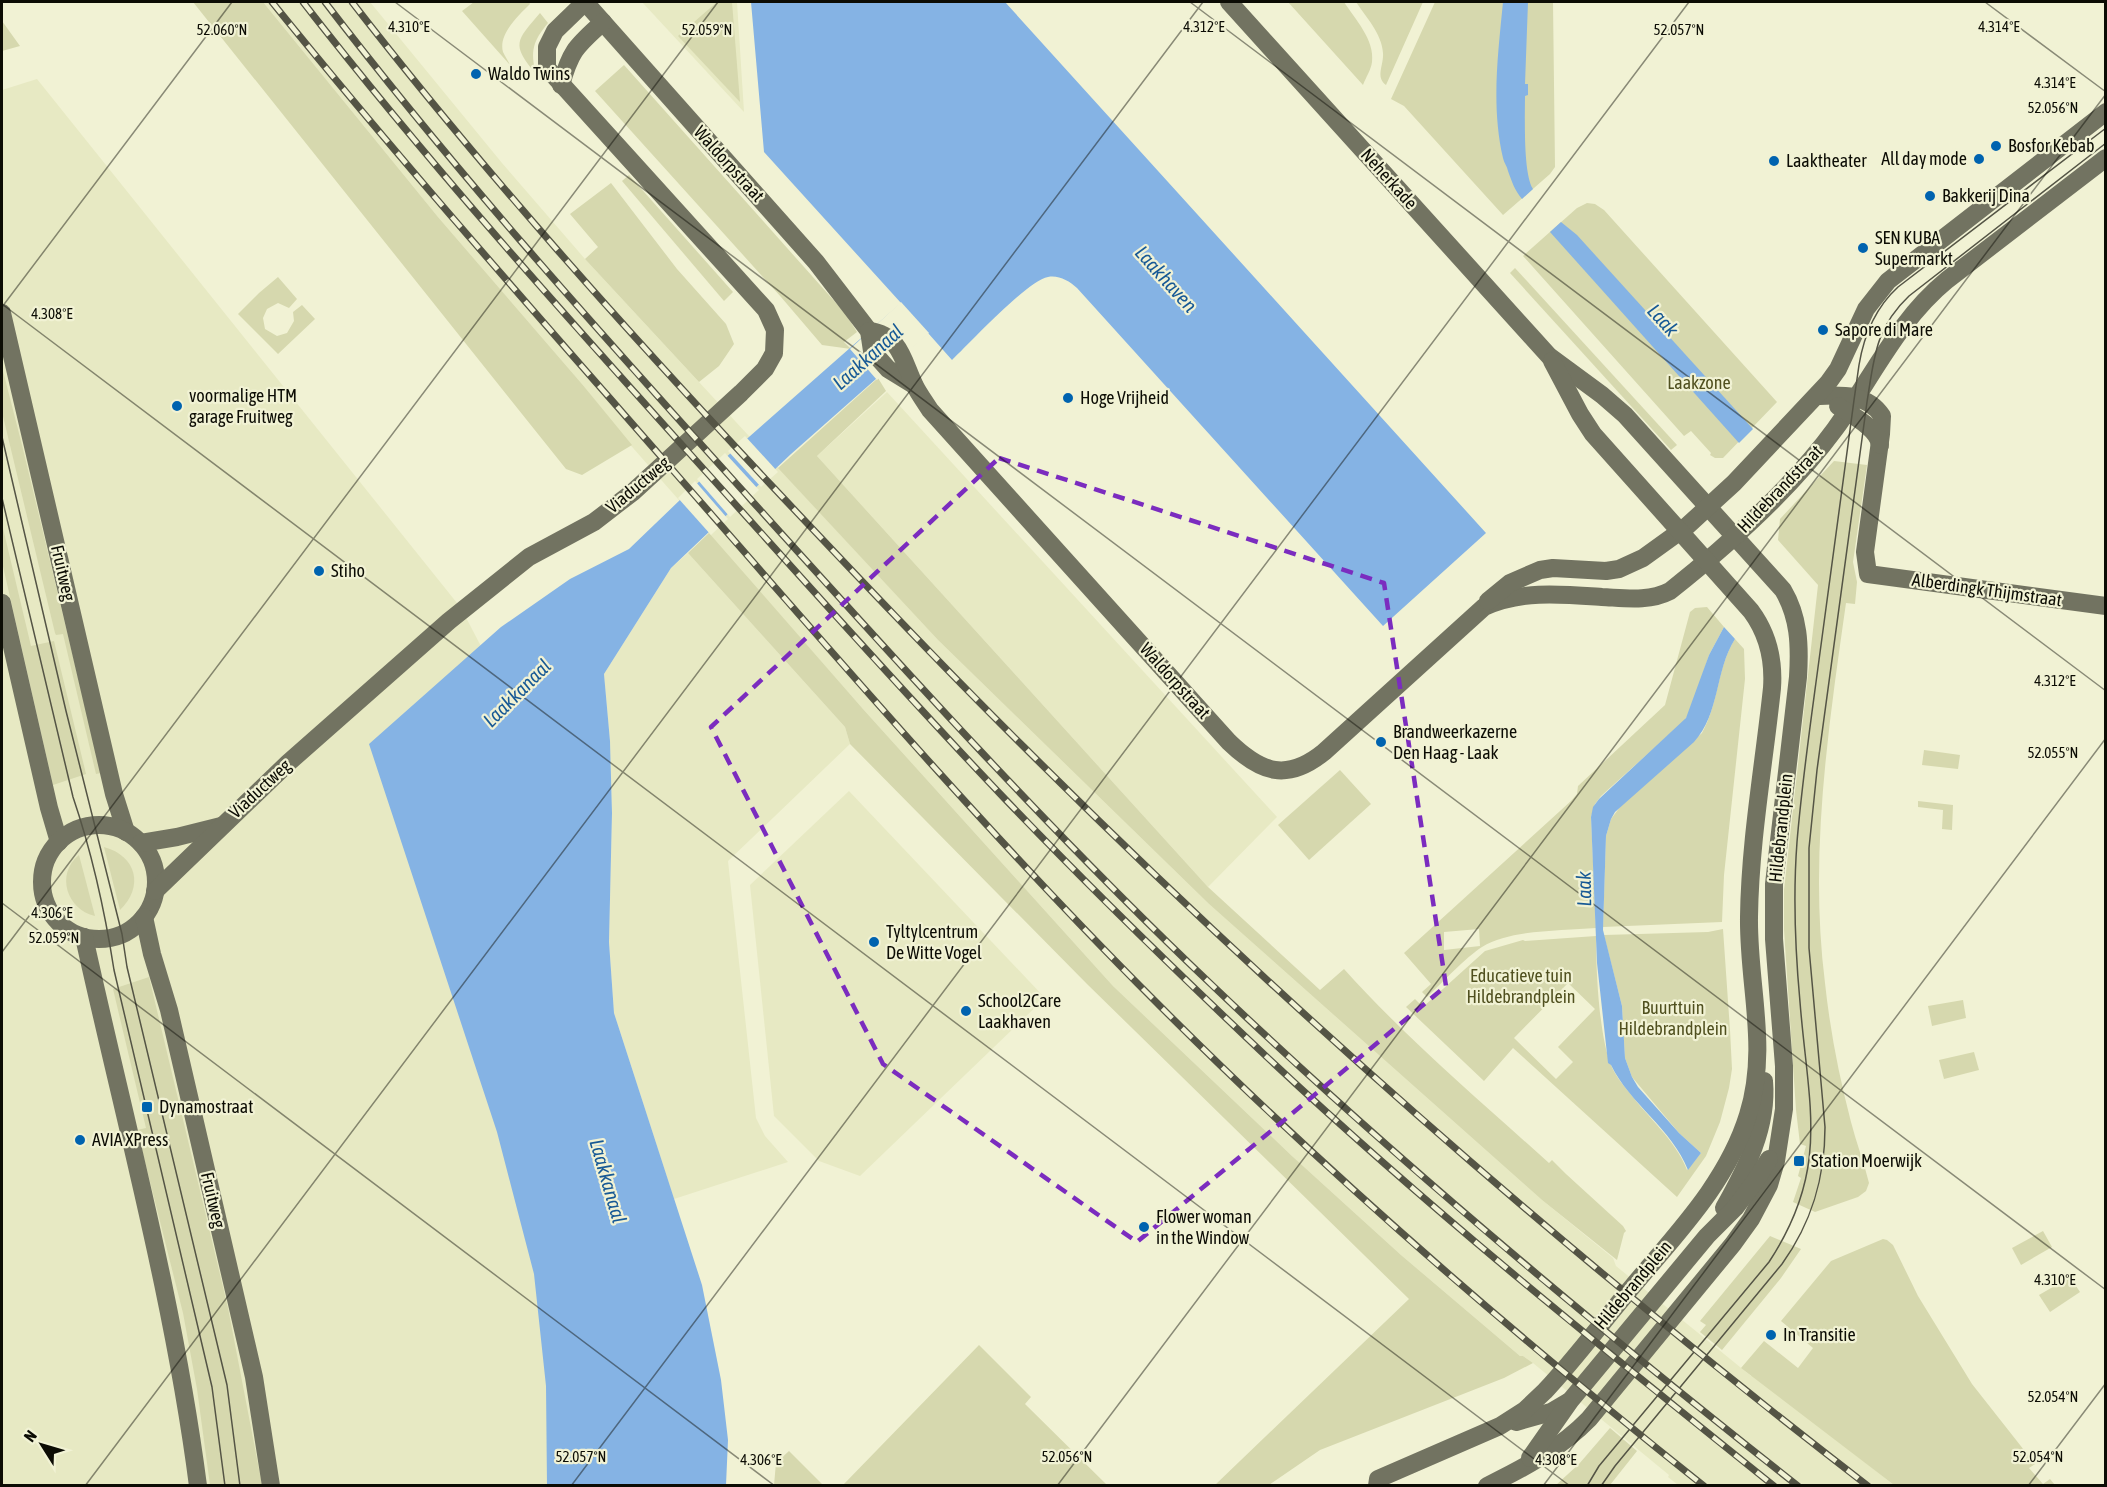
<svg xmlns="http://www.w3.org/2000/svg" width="2107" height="1487" font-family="'Asap Condensed',sans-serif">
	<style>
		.built { fill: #e7e9c3 }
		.green { fill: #d6d8ae; fill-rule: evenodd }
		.water { fill: #85b3e4 }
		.pier { fill: #f1f2d4 }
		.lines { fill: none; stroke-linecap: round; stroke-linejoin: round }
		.secondary { stroke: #727361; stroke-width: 18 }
		.tram { stroke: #545445; stroke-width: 1.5 }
		.rail-casing { stroke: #545445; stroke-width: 7 }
		.rail { stroke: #f1f2d4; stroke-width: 4.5; stroke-dasharray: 14; stroke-linecap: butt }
		.marked { fill: none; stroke: #7b2cbf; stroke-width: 4.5; stroke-dasharray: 12 8; stroke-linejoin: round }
		.ticks { fill: none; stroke: #0c0c04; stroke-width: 1.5; stroke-opacity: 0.45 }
		.poi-dot { fill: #0063af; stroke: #f1f2d4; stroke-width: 2 }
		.labels { text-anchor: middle; stroke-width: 4.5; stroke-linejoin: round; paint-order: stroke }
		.poi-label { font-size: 18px; fill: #0c0c04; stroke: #f1f2d4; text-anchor: start }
		.street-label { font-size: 18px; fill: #0c0c04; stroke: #f1f2d4 }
		.park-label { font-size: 18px; fill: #50501f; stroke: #f1f2d4 }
		.water-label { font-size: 20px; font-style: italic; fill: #175995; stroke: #f1f2d4 }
		.ticks-label { font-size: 15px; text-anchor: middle; fill: #0c0c04; stroke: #f1f2d4; stroke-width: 4.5; stroke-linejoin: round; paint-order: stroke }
	</style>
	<rect width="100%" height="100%" fill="#f1f2d4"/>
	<g class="built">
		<path d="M 263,2 L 370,2 L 502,163 L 585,259 L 938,640 L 1209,904 L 1542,1200 L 1613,1258 L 1616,1266 L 1751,1376 L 1753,1375 L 1894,1485 L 1678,1485 L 1668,1477 L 1669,1475 L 1533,1363 L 1523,1356 L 1520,1356 L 1401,1255 L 1292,1156 L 1113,986 L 863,709 L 626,440 L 582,384 L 438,217 Z"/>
		<path d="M 642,2 L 737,2 L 744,112 Z"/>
		<path d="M 37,79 L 461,608 L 530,740 L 624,1485 L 2,1486 L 2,90 Z"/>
		<path d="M 887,392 L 1277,817 L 1208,887 L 817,456 Z"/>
		<path d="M 688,553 L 845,727 L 850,744 L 728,861 L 756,1118 L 765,1136 L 788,1162 L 674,1199 L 614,1013 L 609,942 L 612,814 L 610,741 L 604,674 L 671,568 Z"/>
		<path d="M 849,791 L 1045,998 L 860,1176 L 819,1161 L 774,1116 L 750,885 Z"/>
	</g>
	<g class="green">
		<path d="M 193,2 L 263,2 L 438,217 L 582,384 L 632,445 L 582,475 L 566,469 Z"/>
		<path d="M 474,2 L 529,2 L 530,4 C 519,15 498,34 503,52 C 505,56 508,61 510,65 L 462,11 Z"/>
		<path d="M 717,2 L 732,2 L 740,102 L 678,36 Z"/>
		<path d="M 1288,2 L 1344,2 C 1355,19 1375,40 1372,62 C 1371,70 1366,77 1363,85 Z"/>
		<path d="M 1356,2 L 1423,2 L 1386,85 C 1375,77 1384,65 1383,53 C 1382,34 1366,17 1356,2 Z"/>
		<path d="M 1435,2 L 1553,2 L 1555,167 L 1550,174 L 1503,215 L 1404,106 L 1391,99 Z"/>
		<path d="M 540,13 L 548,23 C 533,41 530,51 536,74 C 511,44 516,41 540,13 Z"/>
		<path d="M 2,21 L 20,46 L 2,51 Z"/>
		<path d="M 624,65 L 845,313 L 857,332 L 844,342 L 851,349 L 822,345 L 781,297 L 595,91 Z"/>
		<path d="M 629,175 L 733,292 L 724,301 L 622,181 Z"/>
		<path d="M 611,183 L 677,269 L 726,324 L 734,344 L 719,366 L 699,382 L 585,259 L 598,247 L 570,214 Z"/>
		<path d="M 1587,203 L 1595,204 L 1604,210 L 1777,402 L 1723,458 L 1715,458 L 1710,455 L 1711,453 L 1691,431 L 1684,436 L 1523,256 L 1577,208 Z"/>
		<path d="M 1515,268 L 1677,445 L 1671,450 L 1510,273 Z"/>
		<path d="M 278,277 L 297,299 L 289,308 L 278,303 L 267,309 L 263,318 L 265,329 L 277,336 L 287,333 L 294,321 L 293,312 L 302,305 L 315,319 L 278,354 L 238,314 L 259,293 Z"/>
		<path d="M 2,367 L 22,445 L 101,773 L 96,774 L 63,634 L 56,635 L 55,633 L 2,412 Z"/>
		<path d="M 878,378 L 886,391 L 817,456 L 1208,887 L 1320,990 L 1344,969 C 1406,1038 1479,1100 1549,1163 L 1552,1160 L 1566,1174 L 1623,1226 L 1626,1231 L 1624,1233 L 1617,1260 L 1542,1200 L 1209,904 L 938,640 L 778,468 Z"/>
		<path d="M 1834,461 L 1867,465 L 1853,562 L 1857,582 L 1855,604 L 1846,603 C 1828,730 1809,856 1825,983 C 1830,1030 1839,1076 1851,1122 C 1856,1142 1864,1162 1869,1183 L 1866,1191 L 1858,1197 L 1815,1212 L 1793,1202 L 1801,1178 L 1798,1176 L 1806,1146 L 1800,1144 L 1796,1110 L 1784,930 L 1784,890 L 1818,585 L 1778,540 L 1780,519 Z"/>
		<path d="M 2,524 L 31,646 L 54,641 L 86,774 L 53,785 L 2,562 Z"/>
		<path d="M 709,533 L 863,709 L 1113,986 L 1292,1156 L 1401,1255 L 1520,1356 L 1523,1356 L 1533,1363 L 1504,1378 L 1320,1450 L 1269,1485 L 1215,1485 L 1409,1299 L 1087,984 L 850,744 L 845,727 L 688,553 Z"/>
		<path d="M 1707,607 L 1724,627 L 1709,655 L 1690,712 L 1684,721 L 1601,796 L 1595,804 L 1591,817 L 1596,928 C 1562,931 1512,929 1482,947 C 1466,957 1442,983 1427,997 L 1422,992 L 1431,984 L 1404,953 L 1571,801 L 1577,794 L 1578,786 L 1665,705 L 1690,612 L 1695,608 ZM 1479,929 L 1480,946 L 1444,950 L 1444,932 Z"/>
		<path d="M 1735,639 L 1744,649 L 1745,679 L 1724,875 L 1722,922 L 1603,927 L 1606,836 L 1611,819 L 1620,807 L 1702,733 C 1719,703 1717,667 1735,639 Z"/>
		<path d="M 1924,750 L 1960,755 L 1958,769 L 1922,765 Z"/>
		<path d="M 1340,770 L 1371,804 L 1309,860 L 1278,825 Z"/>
		<path d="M 1918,801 L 1953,805 L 1952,830 L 1942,829 L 1943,810 L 1918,807 Z"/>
		<path d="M 104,847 C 137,856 144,887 120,910 Z"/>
		<path d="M 79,855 L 95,916 C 67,910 55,874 79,855 Z"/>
		<path d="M 1723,929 L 1730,1030 L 1732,1069 L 1729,1088 L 1720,1122 L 1706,1156 L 1677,1197 L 1513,1048 L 1484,1081 L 1406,1007 L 1415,999 L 1423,1007 L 1485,951 L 1523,940 L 1525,941 L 1596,936 C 1596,969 1599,1036 1611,1065 C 1615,1075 1622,1084 1629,1092 C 1648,1118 1675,1139 1687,1170 L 1701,1153 L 1679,1133 L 1632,1077 L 1625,1058 L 1622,1006 L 1604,935 L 1708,932 ZM 1568,983 L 1595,1009 L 1558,1047 L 1573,1062 L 1556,1079 L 1514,1038 Z"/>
		<path d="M 149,977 L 228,1308 L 262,1485 L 210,1485 L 197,1389 L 183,1313 L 137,1130 L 146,1128 L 113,989 Z"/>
		<path d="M 1963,1000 L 1966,1018 L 1932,1026 L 1928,1006 Z"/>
		<path d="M 1974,1052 L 1979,1070 L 1944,1079 L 1939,1060 Z"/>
		<path d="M 2043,1231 L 2052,1247 L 2021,1265 L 2012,1248 Z"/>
		<path d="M 1770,1236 L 1801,1249 L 1781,1278 L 1722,1350 L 1700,1332 L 1706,1325 L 1700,1321 Z"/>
		<path d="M 1883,1239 L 1887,1240 L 1893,1245 L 1918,1296 L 1972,1384 L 2035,1464 L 2029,1468 L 2043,1484 L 2050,1479 L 2055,1485 L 1894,1485 L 1741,1368 L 1764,1341 L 1798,1368 L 1813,1348 L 1781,1321 L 1831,1261 Z"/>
		<path d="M 2070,1277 L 2080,1292 L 2050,1312 L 2039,1295 Z"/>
		<path d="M 979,1345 L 1031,1397 L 1025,1404 L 1107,1485 L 843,1485 Z"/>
		<path d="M 1610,1428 L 1637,1451 L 1610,1485 L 1556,1485 L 1579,1464 Z"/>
		<path d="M 789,1451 L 823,1485 L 774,1485 L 776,1463 Z"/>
	</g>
	<g class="water">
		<path d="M 751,2 L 1005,2 L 1486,533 L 1383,626 L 1077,288 C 1069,281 1059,275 1048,277 C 1027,281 971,342 952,360 L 928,333 L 791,454 L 671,568 L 604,674 L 610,741 L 612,813 L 609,942 L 614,1013 L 702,1285 L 721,1380 L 728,1440 L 726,1485 L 547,1485 L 546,1386 L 534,1274 L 497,1132 L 369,744 L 501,627 L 570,579 L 629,549 L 707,474 L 901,303 L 764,152 Z"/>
		<path d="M 1503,2 L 1528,2 L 1525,84 L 1528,84 L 1528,95 L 1525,96 C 1525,116 1523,174 1533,189 L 1522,199 C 1514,189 1512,182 1508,171 C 1507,166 1504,163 1503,158 C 1491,106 1498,54 1503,2 Z"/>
		<path d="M 1561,222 L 1577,235 L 1753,429 L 1739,443 L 1550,232 Z"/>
		<path d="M 1724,627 L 1735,639 C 1715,670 1720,714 1694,742 L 1615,812 L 1611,819 L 1606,836 L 1603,930 L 1622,1006 L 1625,1058 L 1632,1077 L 1638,1087 L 1679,1133 L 1701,1153 L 1688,1170 C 1672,1129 1630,1104 1611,1065 L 1608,1063 L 1597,963 L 1591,817 L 1593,807 L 1599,799 L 1686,718 L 1709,655 Z"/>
	</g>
	<g class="pier">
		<path d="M 901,302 L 929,333 L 877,380 L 850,349 Z"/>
		<path d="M 745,436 L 778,472 L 761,487 L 728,451 Z"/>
		<path d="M 725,453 L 759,490 L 730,517 L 697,479 Z"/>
		<path d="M 695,481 L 728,519 L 711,535 L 678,498 Z"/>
	</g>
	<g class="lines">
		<g class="secondary">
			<path d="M 585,2 L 816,262 L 869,331 L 872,351 L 888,369 L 914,385"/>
			<path d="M 1229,2 L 1549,356 L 1602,395 L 1625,415 L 1783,590 C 1799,617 1800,645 1798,677 L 1774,884 L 1774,939 L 1784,1066 L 1784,1109 L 1776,1161 L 1769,1185 L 1751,1219 L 1733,1244 L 1589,1419 C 1561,1448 1524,1468 1487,1486"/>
			<path d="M 561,85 C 571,49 577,46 603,22"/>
			<path d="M 2,313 L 114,794 L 126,832"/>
			<path d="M 869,331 C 901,335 903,362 915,386 C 919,394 925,402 930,410 L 1229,742 C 1261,773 1287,782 1324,752 L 1484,607 C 1522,590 1561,594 1602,597 C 1624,598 1649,602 1670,591 C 1728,545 1791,489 1835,429 C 1872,378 1898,320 1947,280 L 2106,158"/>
			<path d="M 1817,396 C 1841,395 1867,393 1882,416 L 1881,434 L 1865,552 L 1868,574 L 2106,606"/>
			<path d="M 1838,406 C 1851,415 1878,428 1880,445"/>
			<path d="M 1488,601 L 1510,583 L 1540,570 L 1553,568 L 1606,571 L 1619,569 L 1643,558 L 1686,527 L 1734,483 L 1828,383 L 1838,369 L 1866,309 L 1888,281 L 2106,112"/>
			<path d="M 2,603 L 49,808 L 59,842"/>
			<circle cx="99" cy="882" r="57"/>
			<path d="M 141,843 L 177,837 L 221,826"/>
			<path d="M 155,891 L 288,763 L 449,621 L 529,557 L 594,522 L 633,492 L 741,393 L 765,369 L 774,353 L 775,330 L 766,310 L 547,68 L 547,47 L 555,31 L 585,2"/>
			<path d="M 144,917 L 152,954 L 169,1010 L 254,1377 L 271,1486"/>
			<path d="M 84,937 C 124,1119 174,1300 198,1486"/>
			<path d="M 1724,1208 C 1746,1169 1768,1127 1764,1081"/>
			<path d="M 1516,1422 L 1551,1412 L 1568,1402"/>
			<path d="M 1530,1458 L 1570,1401 L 1707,1236 L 1735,1208 L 1756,1180 L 1769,1159"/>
			<path d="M 1377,1486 L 1378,1479 L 1500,1426 L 1525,1410 L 1545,1391 C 1576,1358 1603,1321 1632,1287 C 1676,1234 1727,1183 1748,1115 C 1769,1047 1748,986 1749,917 C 1750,841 1764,764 1772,688 C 1774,659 1768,634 1751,611 L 1593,434 L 1580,414 L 1552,361"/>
		</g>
		<g class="tram">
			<path d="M 2,437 L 66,711 L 122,934 L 127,967 L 227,1385 L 240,1486"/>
			<path d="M 2,498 L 73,797 C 92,853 105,912 114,970 L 212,1387 L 225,1486"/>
			<path d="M 1587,1486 L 1599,1466 L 1769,1262 C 1831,1168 1808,1105 1800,1002 C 1795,948 1793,895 1797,842 C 1802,781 1811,720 1819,660 C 1832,561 1845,463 1859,365 C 1864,335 1875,308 1898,287 L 2106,128"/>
			<path d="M 1601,1486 L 1615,1466 L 1782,1264 C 1812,1222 1825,1178 1825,1127 L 1809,948 L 1809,848 L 1817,770 L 1867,402 C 1874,359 1875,328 1909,296 L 2106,143"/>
		</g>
		<defs>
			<g id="rail">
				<path d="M 272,2 C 402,163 540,318 677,475 C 832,652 985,831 1152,998 C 1325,1172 1512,1333 1704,1486"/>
				<path d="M 303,2 C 428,163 564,314 700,465 C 801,577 901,690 1005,799 C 1090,888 1179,974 1268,1058 C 1429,1209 1602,1348 1774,1486"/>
				<path d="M 325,2 C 453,169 594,326 735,482 C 890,654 1045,827 1213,986 C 1399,1163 1596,1327 1798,1486"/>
				<path d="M 352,2 C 483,171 626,330 772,486 C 855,574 938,662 1024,747 C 1289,1011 1572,1258 1868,1486"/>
			</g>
		</defs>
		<use href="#rail" class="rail-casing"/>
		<use href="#rail" class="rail"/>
	</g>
	<path class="marked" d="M 999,458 L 1384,583 L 1446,986 L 1137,1242 L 883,1064 L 711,727 Z"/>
	<path class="ticks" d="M 395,2 L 2106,1290M 1190,2 L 2106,691M 1985,2 L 2106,92M 2,304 L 1570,1486M 2,307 L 232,2M 2,903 L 775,1486M 2,952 L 718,2M 85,1486 L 1203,2M 571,1486 L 1689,2M 1057,1486 L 2106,94M 1543,1486 L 2106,738M 2028,1486 L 2106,1383"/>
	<g class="poi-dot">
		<circle cx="476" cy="74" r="6"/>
		<circle cx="1996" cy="146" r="6"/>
		<circle cx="1979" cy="159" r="6"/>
		<circle cx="1774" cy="161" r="6"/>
		<circle cx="1930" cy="196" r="6"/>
		<circle cx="1863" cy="248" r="6"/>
		<circle cx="1823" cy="330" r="6"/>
		<circle cx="1068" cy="398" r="6"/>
		<circle cx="177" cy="406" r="6"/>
		<circle cx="319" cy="571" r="6"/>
		<circle cx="1381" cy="742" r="6"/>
		<circle cx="874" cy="942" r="6"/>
		<circle cx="966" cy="1011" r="6"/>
		<rect x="141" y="1101" width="12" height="12" rx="3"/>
		<circle cx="80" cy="1140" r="6"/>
		<rect x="1793" y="1155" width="12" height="12" rx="3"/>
		<circle cx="1144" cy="1227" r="6"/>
		<circle cx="1771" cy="1335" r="6"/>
	</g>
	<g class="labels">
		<g class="poi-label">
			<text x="488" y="80">Waldo Twins</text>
			<text x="2008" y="152">Bosfor Kebab</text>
			<text x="1967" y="165" text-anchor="end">All day mode</text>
			<text x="1786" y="167">Laaktheater</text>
			<text x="1942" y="202">Bakkerij Dina</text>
			<text x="1875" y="244">SEN KUBA<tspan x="1875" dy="21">Supermarkt</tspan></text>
			<text x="1835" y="336">Sapore di Mare</text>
			<text x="189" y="402">voormalige HTM<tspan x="189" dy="21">garage Fruitweg</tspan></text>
			<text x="1080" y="404">Hoge Vrijheid</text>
			<text x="331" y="577">Stiho</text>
			<text x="1393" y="738">Brandweerkazerne<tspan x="1393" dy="21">Den Haag - Laak</tspan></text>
			<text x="886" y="938">Tyltylcentrum<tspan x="886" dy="21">De Witte Vogel</tspan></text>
			<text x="978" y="1007">School2Care<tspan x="978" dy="21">Laakhaven</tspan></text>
			<text x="159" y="1113">Dynamostraat</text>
			<text x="92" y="1146">AVIA XPress</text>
			<text x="1811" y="1167">Station Moerwijk</text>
			<text x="1156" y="1223">Flower woman<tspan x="1156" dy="21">in the Window</tspan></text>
			<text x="1783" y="1341">In Transitie</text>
		</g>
		<g class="street-label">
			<text transform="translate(729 164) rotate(48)" y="6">Waldorpstraat</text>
			<text transform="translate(1389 179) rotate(48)" y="6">Neherkade</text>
			<text transform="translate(638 485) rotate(-40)" y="6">Viaductweg</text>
			<text transform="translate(1780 489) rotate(-46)" y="6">Hildebrandstraat</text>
			<text transform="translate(63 573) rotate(77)" y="6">Fruitweg</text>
			<text transform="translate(1987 590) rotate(8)" y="6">Alberdingk Thijmstraat</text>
			<text transform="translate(1175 681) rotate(48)" y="6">Waldorpstraat</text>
			<text transform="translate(260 789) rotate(-43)" y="6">Viaductweg</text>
			<text transform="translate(1781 828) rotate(-84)" y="6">Hildebrandplein</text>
			<text transform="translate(213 1200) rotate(77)" y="6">Fruitweg</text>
			<text transform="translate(1633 1285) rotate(-50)" y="6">Hildebrandplein</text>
		</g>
		<g class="park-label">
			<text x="1699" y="389">Laakzone</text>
			<text x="1521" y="982">Educatieve tuin<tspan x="1521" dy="21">Hildebrandplein</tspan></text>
			<text x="1673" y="1014">Buurttuin<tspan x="1673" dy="21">Hildebrandplein</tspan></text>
		</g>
		<g class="water-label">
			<text transform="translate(1166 279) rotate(48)" y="7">Laakhaven</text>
			<text transform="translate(1663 320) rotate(48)" y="7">Laak</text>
			<text transform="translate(868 357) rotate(-42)" y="7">Laakkanaal</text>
			<text transform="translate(517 693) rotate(-45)" y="7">Laakkanaal</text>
			<text transform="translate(1584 889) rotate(-91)" y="7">Laak</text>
			<text transform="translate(608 1181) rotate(74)" y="7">Laakkanaal</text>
		</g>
	</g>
	<g class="ticks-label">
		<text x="409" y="32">4.310°E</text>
		<text x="1204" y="32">4.312°E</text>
		<text x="1999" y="32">4.314°E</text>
		<text x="222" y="35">52.060°N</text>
		<text x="707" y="35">52.059°N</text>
		<text x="1679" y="35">52.057°N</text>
		<text x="2055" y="88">4.314°E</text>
		<text x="2053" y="113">52.056°N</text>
		<text x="52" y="319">4.308°E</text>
		<text x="2055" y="686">4.312°E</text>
		<text x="2053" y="758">52.055°N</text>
		<text x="52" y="918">4.306°E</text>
		<text x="54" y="943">52.059°N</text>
		<text x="2055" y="1285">4.310°E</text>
		<text x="2053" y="1402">52.054°N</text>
		<text x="581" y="1462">52.057°N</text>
		<text x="1067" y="1462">52.056°N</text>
		<text x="2038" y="1462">52.054°N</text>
		<text x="761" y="1465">4.306°E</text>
		<text x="1556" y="1465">4.308°E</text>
	</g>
	<rect width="2107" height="1487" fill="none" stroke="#0c0c04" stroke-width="6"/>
	<g transform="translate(42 1445) rotate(307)" stroke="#f1f2d4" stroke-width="4.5" paint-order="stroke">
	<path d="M0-4.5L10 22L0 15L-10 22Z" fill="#0c0c04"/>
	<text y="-9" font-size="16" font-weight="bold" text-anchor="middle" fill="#0c0c04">N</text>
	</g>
</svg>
